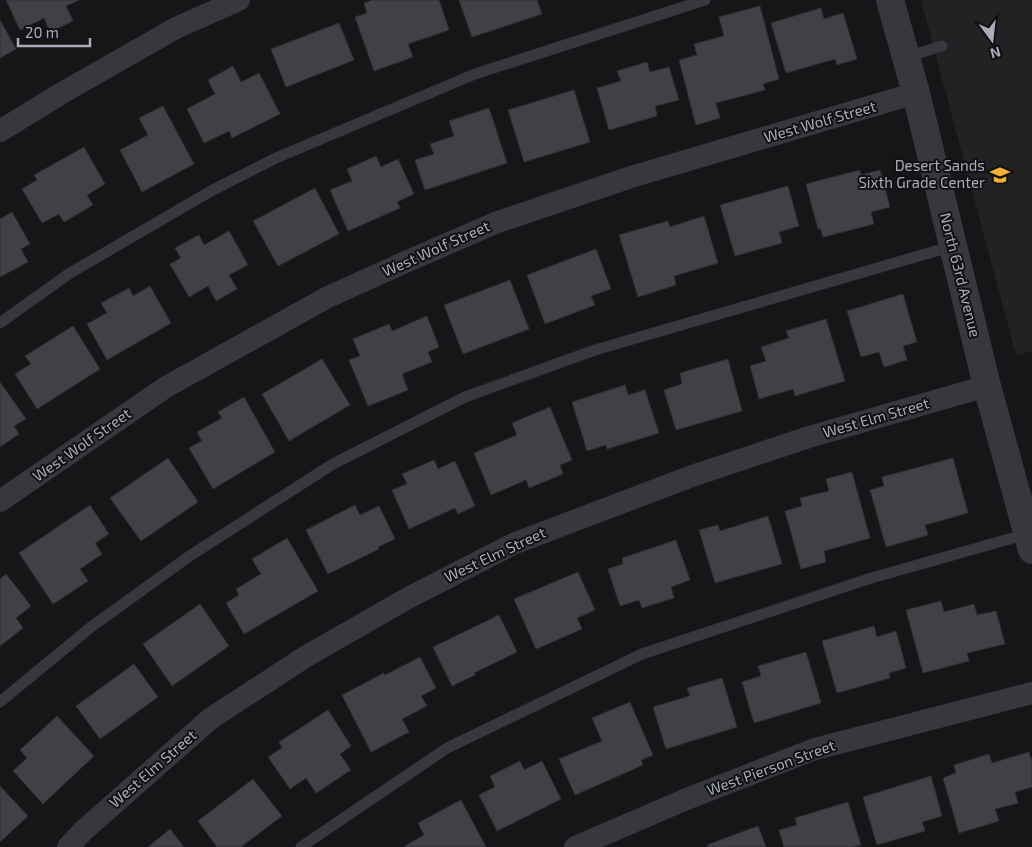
<svg xmlns="http://www.w3.org/2000/svg" width="1032" height="847" font-family="'Exo 2',sans-serif">
	<style>
		.built { fill: #222225 }
		.building { fill: #404145; stroke: #303034 }
		.lines { fill: none; stroke-linecap: round; stroke-linejoin: round }
		.service { stroke: #37383d; stroke-width: 11 }
		.minor { stroke: #37383d; stroke-width: 22 }
		.tertiary { stroke: #37383d; stroke-width: 28 }
		.labels { text-anchor: middle; stroke-width: 4; stroke-linejoin: round; paint-order: stroke }
		.street-label { font-size: 15px; fill: #a8adb8; stroke: #111113 }
		.poi-label { font-size: 15px; fill: #a8adb8; stroke: #111113; text-anchor: end }
	</style>
	<rect width="100%" height="100%" fill="#161618"/>
	<path class="built" d="M 921,0 L 1032,0 L 1032,351 L 1016,355 Z"/>
	<g class="building">
		<path d="M 6,0 L 79,0 L 66,6 L 73,21 L 50,32 L 44,18 L 20,30 Z"/>
		<path d="M 373,0 L 439,0 L 449,30 L 408,44 L 413,57 L 374,71 L 355,17 L 367,13 L 364,3 Z"/>
		<path d="M 459,0 L 537,0 L 542,14 L 472,37 Z"/>
		<path d="M 760,6 L 779,79 L 763,84 L 765,90 L 716,103 L 720,118 L 696,125 L 679,60 L 697,55 L 694,44 L 724,36 L 719,17 Z"/>
		<path d="M 821,8 L 824,19 L 843,13 L 857,59 L 837,65 L 835,59 L 786,73 L 771,23 Z"/>
		<path d="M 0,20 L 16,49 L 0,58 Z"/>
		<path d="M 339,23 L 354,60 L 286,87 L 271,49 Z"/>
		<path d="M 647,62 L 650,72 L 669,67 L 679,100 L 655,106 L 657,116 L 609,130 L 597,88 L 621,81 L 617,71 Z"/>
		<path d="M 233,66 L 241,82 L 259,73 L 280,114 L 232,138 L 229,131 L 204,143 L 187,109 L 215,94 L 208,80 Z"/>
		<path d="M 574,90 L 590,142 L 524,162 L 508,110 Z"/>
		<path d="M 163,106 L 194,164 L 142,192 L 120,150 L 148,135 L 139,118 Z"/>
		<path d="M 489,108 L 507,163 L 425,190 L 415,160 L 434,154 L 430,144 L 454,136 L 449,121 Z"/>
		<path d="M 84,147 L 105,184 L 87,195 L 93,205 L 64,222 L 59,214 L 42,223 L 22,189 L 37,180 L 34,175 Z"/>
		<path d="M 376,156 L 381,167 L 398,159 L 414,194 L 397,202 L 400,208 L 348,231 L 330,190 L 352,181 L 347,169 Z"/>
		<path d="M 860,170 L 861,175 L 880,170 L 890,207 L 871,212 L 874,224 L 823,237 L 820,228 L 818,229 L 806,184 Z"/>
		<path d="M 788,186 L 799,226 L 779,232 L 782,243 L 735,256 L 720,205 Z"/>
		<path d="M 315,188 L 339,234 L 278,266 L 253,221 Z"/>
		<path d="M 12,212 L 30,244 L 21,249 L 28,262 L 0,277 L 0,219 Z"/>
		<path d="M 704,216 L 718,263 L 674,276 L 676,285 L 638,297 L 619,235 L 668,221 L 670,227 Z"/>
		<path d="M 229,231 L 248,265 L 229,275 L 237,289 L 216,301 L 208,286 L 189,297 L 170,264 L 181,258 L 175,248 L 199,235 L 204,245 Z"/>
		<path d="M 596,249 L 611,289 L 591,296 L 595,305 L 545,324 L 527,275 Z"/>
		<path d="M 510,280 L 529,329 L 463,354 L 444,305 Z"/>
		<path d="M 150,286 L 171,323 L 107,360 L 87,324 L 107,313 L 101,303 L 129,288 L 133,296 Z"/>
		<path d="M 903,294 L 917,342 L 903,346 L 907,360 L 884,367 L 879,352 L 861,357 L 847,311 Z"/>
		<path d="M 427,316 L 439,347 L 428,352 L 432,362 L 402,374 L 408,390 L 368,406 L 349,360 L 360,356 L 353,339 L 389,324 L 392,331 Z"/>
		<path d="M 826,319 L 845,381 L 795,396 L 793,389 L 759,399 L 750,366 L 766,361 L 761,347 L 789,338 L 786,331 Z"/>
		<path d="M 73,326 L 100,369 L 37,409 L 15,374 L 31,364 L 25,356 Z"/>
		<path d="M 322,359 L 350,405 L 289,441 L 262,394 Z"/>
		<path d="M 728,359 L 742,411 L 676,430 L 664,390 L 682,384 L 680,373 Z"/>
		<path d="M 0,382 L 26,419 L 14,426 L 19,434 L 0,447 Z"/>
		<path d="M 625,385 L 628,395 L 645,390 L 659,433 L 607,449 L 606,445 L 587,451 L 572,402 Z"/>
		<path d="M 244,397 L 275,452 L 213,489 L 189,448 L 202,441 L 197,432 L 222,418 L 218,412 Z"/>
		<path d="M 550,407 L 572,460 L 560,465 L 563,474 L 529,488 L 526,480 L 491,495 L 474,453 L 517,435 L 512,423 Z"/>
		<path d="M 168,458 L 198,502 L 141,541 L 110,498 Z"/>
		<path d="M 953,458 L 968,513 L 925,525 L 928,535 L 886,547 L 870,490 L 884,486 L 882,477 Z"/>
		<path d="M 434,460 L 438,469 L 455,461 L 475,506 L 458,514 L 455,508 L 409,529 L 392,490 L 407,484 L 402,474 Z"/>
		<path d="M 852,472 L 870,538 L 824,551 L 826,562 L 801,569 L 785,511 L 802,506 L 800,498 L 829,491 L 826,479 Z"/>
		<path d="M 90,505 L 109,534 L 95,543 L 102,554 L 80,569 L 88,581 L 53,604 L 19,553 Z"/>
		<path d="M 355,505 L 360,515 L 379,506 L 395,539 L 378,547 L 379,549 L 328,574 L 306,530 Z"/>
		<path d="M 768,516 L 782,564 L 715,583 L 699,530 L 718,525 L 720,531 Z"/>
		<path d="M 287,538 L 318,591 L 244,634 L 226,603 L 239,595 L 236,589 L 261,574 L 252,559 Z"/>
		<path d="M 676,540 L 690,580 L 671,587 L 674,598 L 642,608 L 639,600 L 620,606 L 608,569 L 623,564 L 622,558 Z"/>
		<path d="M 578,572 L 595,610 L 577,618 L 582,629 L 536,649 L 514,599 Z"/>
		<path d="M 6,574 L 31,606 L 16,618 L 23,628 L 0,646 L 0,579 Z"/>
		<path d="M 941,601 L 944,612 L 974,604 L 977,615 L 996,611 L 1005,644 L 967,653 L 969,661 L 923,673 L 906,610 Z"/>
		<path d="M 200,604 L 229,646 L 172,686 L 143,644 Z"/>
		<path d="M 499,615 L 517,652 L 474,673 L 475,675 L 452,686 L 433,647 Z"/>
		<path d="M 874,626 L 877,637 L 896,631 L 906,668 L 889,673 L 890,678 L 837,693 L 822,641 Z"/>
		<path d="M 806,652 L 821,703 L 754,723 L 742,682 L 761,676 L 758,666 Z"/>
		<path d="M 420,657 L 436,688 L 421,696 L 427,706 L 402,719 L 409,732 L 371,752 L 342,695 L 384,673 L 385,675 Z"/>
		<path d="M 134,664 L 158,697 L 100,739 L 76,706 Z"/>
		<path d="M 722,678 L 737,727 L 666,749 L 653,707 L 690,696 L 687,688 Z"/>
		<path d="M 630,702 L 653,755 L 641,760 L 643,765 L 575,795 L 559,759 L 602,741 L 592,718 Z"/>
		<path d="M 328,710 L 351,746 L 340,754 L 351,770 L 316,793 L 306,778 L 290,789 L 268,757 L 282,748 L 279,742 Z"/>
		<path d="M 57,716 L 94,756 L 43,804 L 13,771 L 27,758 L 20,750 Z"/>
		<path d="M 1029,752 L 1032,761 L 1032,787 L 1015,792 L 1018,803 L 995,809 L 999,821 L 959,833 L 943,778 L 956,773 L 954,765 L 989,754 L 992,763 Z"/>
		<path d="M 520,761 L 524,770 L 542,761 L 561,799 L 497,831 L 479,795 L 495,787 L 490,776 Z"/>
		<path d="M 931,776 L 942,816 L 922,822 L 925,831 L 877,845 L 863,797 Z"/>
		<path d="M 253,779 L 282,816 L 241,847 L 217,847 L 198,821 Z"/>
		<path d="M 0,786 L 28,816 L 0,842 Z"/>
		<path d="M 461,800 L 486,847 L 406,847 L 405,846 L 424,835 L 418,823 Z"/>
		<path d="M 848,802 L 861,845 L 853,847 L 784,847 L 779,830 L 797,825 L 795,818 Z"/>
		<path d="M 758,826 L 766,847 L 708,847 L 707,845 Z"/>
		<path d="M 170,829 L 184,847 L 148,847 Z"/>
	</g>
	<g class="lines">
		<g class="service">
			<path d="M 906,57 L 942,46"/>
			<path d="M 0,323 L 70,273 L 211,191 L 276,158 L 475,74 L 705,0"/>
			<path d="M 0,702 L 91,627 L 191,555 L 333,464 L 465,397 L 595,350 L 953,246"/>
			<path d="M 301,847 L 447,748 L 642,654 L 868,579 L 1027,534"/>
		</g>
		<g class="minor">
			<path d="M 0,131 L 62,93 L 176,28 L 239,0"/>
			<path d="M 0,501 L 166,387 L 328,297 L 401,264 L 495,223 L 631,177 L 916,93"/>
			<path d="M 68,847 L 83,831 L 210,719 L 305,657 L 408,598 L 513,544 L 692,476 L 809,437 L 987,386"/>
			<path d="M 575,847 L 689,798 L 815,749 L 1032,693"/>
		</g>
		<path class="tertiary" d="M 890,0 L 916,93 L 987,386 L 1032,550"/>
	</g>
	<defs>
		<symbol id="school-bare" viewBox="-9 -9 18 18"><path d="M0-5L7-2L0 1L-7-2ZM-4 1L0 2.5L4 1V4Q0 6-4 4Z" fill="#f2b134" stroke="#111113" stroke-width="2.5" paint-order="stroke"/></symbol>
	</defs>
	<g fill-rule="evenodd">
		<use href="#school-bare" x="986" y="161" width="28" height="28"/>
	</g>
	<g class="labels">
		<g class="street-label">
			<text transform="translate(820 122) rotate(-16)" y="5">West Wolf Street</text>
			<text transform="translate(436 249) rotate(-24)" y="5">West Wolf Street</text>
			<text transform="translate(960 275) rotate(76)" y="5">North 63rd Avenue</text>
			<text transform="translate(876 418) rotate(-16)" y="5">West Elm Street</text>
			<text transform="translate(82 445) rotate(-35)" y="5">West Wolf Street</text>
			<text transform="translate(495 555) rotate(-25)" y="5">West Elm Street</text>
			<text transform="translate(771 768) rotate(-20)" y="5">West Pierson Street</text>
			<text transform="translate(153 769) rotate(-41)" y="5">West Elm Street</text>
		</g>
		<g class="poi-label">
			<text x="985" y="171">Desert Sands<tspan x="985" dy="17">Sixth Grade Center</tspan></text>
		</g>
	</g>
	<g transform="translate(992 40) rotate(165)" stroke="#111113" stroke-width="4" paint-order="stroke">
	<path d="M0-4L9 19L0 12L-9 19Z" fill="#a8adb8"/>
	<text y="-8" font-size="14" font-weight="bold" text-anchor="middle" fill="#a8adb8">N</text>
	</g>
	<path d="M18 38v8h72v-8" fill="none" stroke="#a8adb8" stroke-width="2.5"/>
	<text x="25" y="38" font-size="15" fill="#a8adb8" stroke="#111113" stroke-width="4" paint-order="stroke">20 m</text>
</svg>
